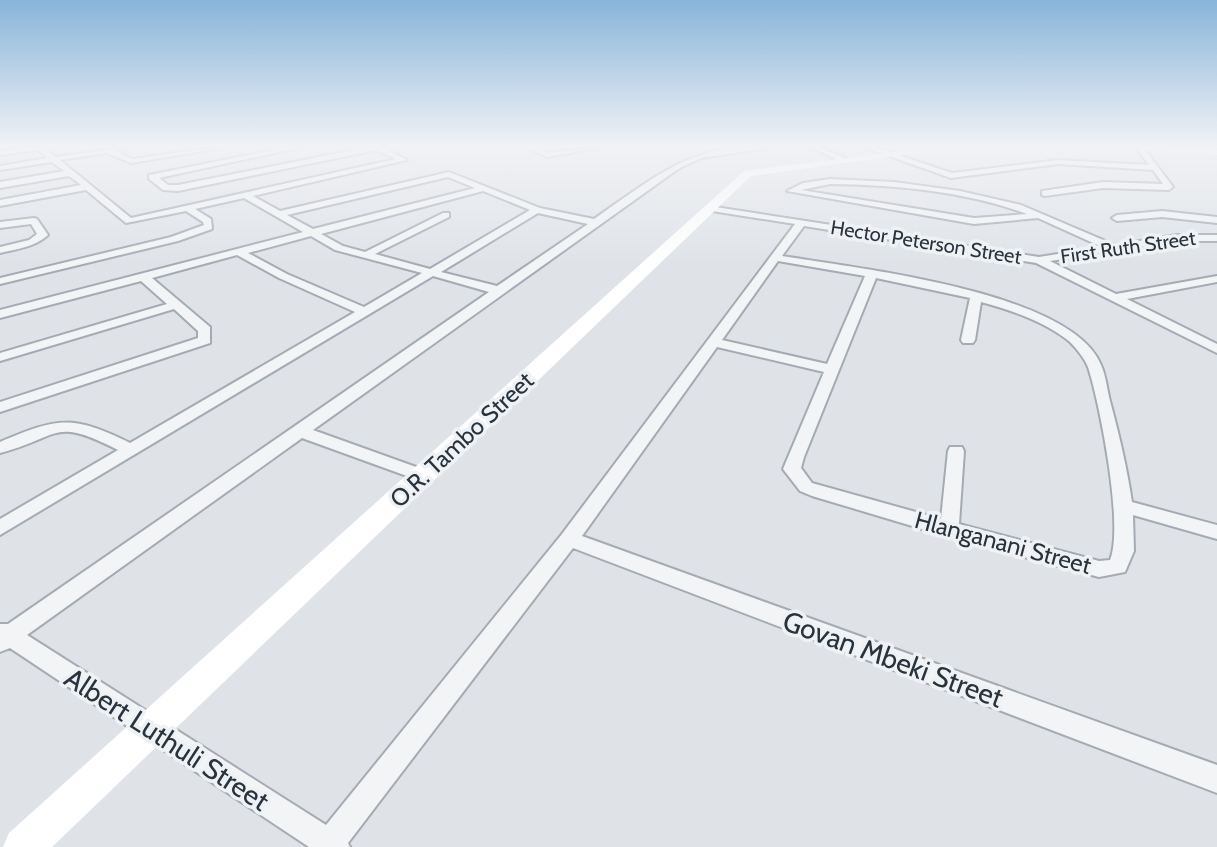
<svg xmlns="http://www.w3.org/2000/svg" width="1217" height="847" font-family="Cabin,sans-serif">
	<style>
		.lines { fill: none; stroke-linecap: round; stroke-linejoin: round }
		.street-casing { stroke: #a5abb2; stroke-width: 4 }
		.street { fill: #f2f4f6; fill-rule: evenodd }
		.secondary { fill: #fff; fill-rule: evenodd }
		.labels { text-anchor: middle; stroke-width: 7; stroke-linejoin: round; paint-order: stroke }
		.far-street-label { font-size: 20px; fill: #29333e; stroke: #eff2f5 }
		.street-label { font-size: 24px; fill: #29333e; stroke: #eff2f5 }
		.near-street-label { font-size: 28px; fill: #29333e; stroke: #eff2f5 }
	</style>
	<rect width="100%" height="100%" fill="#dfe3e8"/>
	<g class="lines">
		<defs>
			<g id="street">
				<path d="M 29,147 L 44,147 L 55,157 L 130,147 L 116,151 L 132,159 L 219,147 L 216,149 L 131,163 L 107,153 L 60,160 L 131,218 L 396,159 L 376,150 L 178,191 L 163,190 L 149,179 L 149,175 L 289,147 L 302,147 L 159,178 L 168,185 L 178,185 L 369,147 L 382,147 L 407,160 L 253,196 L 280,211 L 449,172 L 540,208 L 594,219 C 655,177 694,141 773,147 L 701,158 L 678,169 L 313,430 L 430,472 L 433,476 L 430,480 L 418,480 L 302,438 L 27,635 L 326,825 L 562,534 L 795,224 L 712,211 L 709,210 L 709,206 L 1039,257 L 1102,247 L 1038,218 L 974,224 L 787,191 L 803,183 L 830,179 L 894,182 L 960,191 L 1021,205 L 1115,245 L 1177,235 L 1217,235 L 1217,241 L 1177,241 L 1050,261 L 1116,294 L 1217,276 L 1217,282 L 1127,299 L 1217,344 L 1217,353 L 1036,263 L 804,226 L 782,256 C 855,268 1071,291 1101,365 C 1106,376 1107,389 1110,401 C 1119,434 1127,468 1132,502 L 1217,525 L 1217,539 L 1133,515 L 1134,551 L 1125,572 L 1099,577 L 949,537 L 812,496 L 800,491 L 783,469 L 824,372 L 717,347 L 582,536 L 1217,765 L 1217,793 L 573,548 L 348,843 L 350,847 L 309,847 L 10,648 L 0,652 L 0,624 L 8,624 L 489,292 L 433,276 L 0,535 L 0,519 L 118,450 C 51,416 62,437 0,453 L 0,442 C 59,417 72,415 130,443 L 355,312 L 279,278 L 237,255 L 152,278 L 210,327 L 210,343 L 0,412 L 0,402 L 198,338 L 198,331 L 174,309 L 0,361 L 0,353 L 167,304 L 141,281 L 0,318 L 0,310 L 303,232 L 244,198 L 195,209 L 211,219 L 212,229 L 178,241 L 0,284 L 0,278 L 171,237 L 204,225 L 203,222 L 186,211 L 126,223 L 86,190 L 0,206 L 0,200 L 81,185 L 69,176 L 0,188 L 0,182 L 64,171 L 52,162 L 0,170 L 0,166 L 47,158 L 38,150 L 0,155 L 0,151 ZM 448,177 L 475,188 L 313,229 L 287,215 ZM 830,184 C 896,185 965,191 1027,214 L 974,218 L 801,190 ZM 483,191 L 530,210 L 430,269 L 375,254 L 449,217 L 449,213 L 443,213 L 365,252 L 343,246 L 321,234 ZM 538,213 L 588,224 L 497,286 L 441,272 ZM 311,236 L 335,250 L 422,273 L 364,307 L 287,274 L 248,253 ZM 778,261 L 865,276 L 827,364 L 722,340 ZM 876,278 L 970,298 L 961,340 L 963,343 L 973,343 L 975,340 L 981,302 C 1011,310 1046,322 1070,342 C 1076,348 1085,359 1088,367 C 1100,404 1124,526 1110,560 L 1099,561 L 959,524 L 964,451 L 962,447 L 950,447 L 948,451 L 941,519 L 812,483 L 801,468 L 804,457 Z"/>
				<path d="M 525,147 L 534,147 L 548,153 L 603,147 L 547,157 Z"/>
				<path d="M 811,147 L 820,147 L 849,160 L 842,162 Z"/>
				<path d="M 864,147 L 874,147 L 952,173 L 1058,160 L 1149,165 L 1136,147 L 1143,147 L 1173,187 L 1169,190 L 1103,188 L 1045,196 L 1042,195 L 1042,191 L 1103,182 L 1163,184 L 1153,170 L 1058,164 L 951,178 Z"/>
				<path d="M 1162,211 L 1217,217 L 1217,223 L 1162,217 L 1117,221 L 1112,218 L 1117,215 Z"/>
				<path d="M 34,218 L 37,219 L 48,235 C 35,247 17,249 0,253 L 0,247 L 29,240 L 37,234 L 31,224 L 0,228 L 0,222 Z"/>
			</g>
		</defs>
		<use href="#street" class="street-casing"/>
		<use href="#street" class="street"/>
		<g class="secondary">
			<path d="M 933,147 L 959,147 L 751,176 L 52,847 L 3,847 L 9,833 L 744,171 Z"/>
			<path d="M 1134,147 L 1217,149 L 1217,155 L 1139,150 Z"/>
		</g>
	</g>
	<linearGradient id="sky" x2="0" y2="1"><stop stop-color="#89b4da"/><stop offset="0.55" stop-color="#f1f2f5"/><stop offset="1" stop-color="#f1f2f5" stop-opacity="0"/></linearGradient>
	<rect width="1217" height="265" fill="url(#sky)"/>
	<g class="labels">
		<g class="far-street-label">
			<text transform="translate(926 242) rotate(9)" y="7">Hector Peterson Street</text>
			<text transform="translate(1128 247) rotate(-8)" y="7">First Ruth Street</text>
		</g>
		<g class="street-label">
			<text transform="translate(462 440) rotate(-43)" y="8">O.R. Tambo Street</text>
			<text transform="translate(1003 543) rotate(15)" y="8">Hlanganani Street</text>
		</g>
		<g class="near-street-label">
			<text transform="translate(893 659) rotate(20)" y="10">Govan Mbeki Street</text>
			<text transform="translate(167 739) rotate(33)" y="10">Albert Luthuli Street</text>
		</g>
	</g>
</svg>
